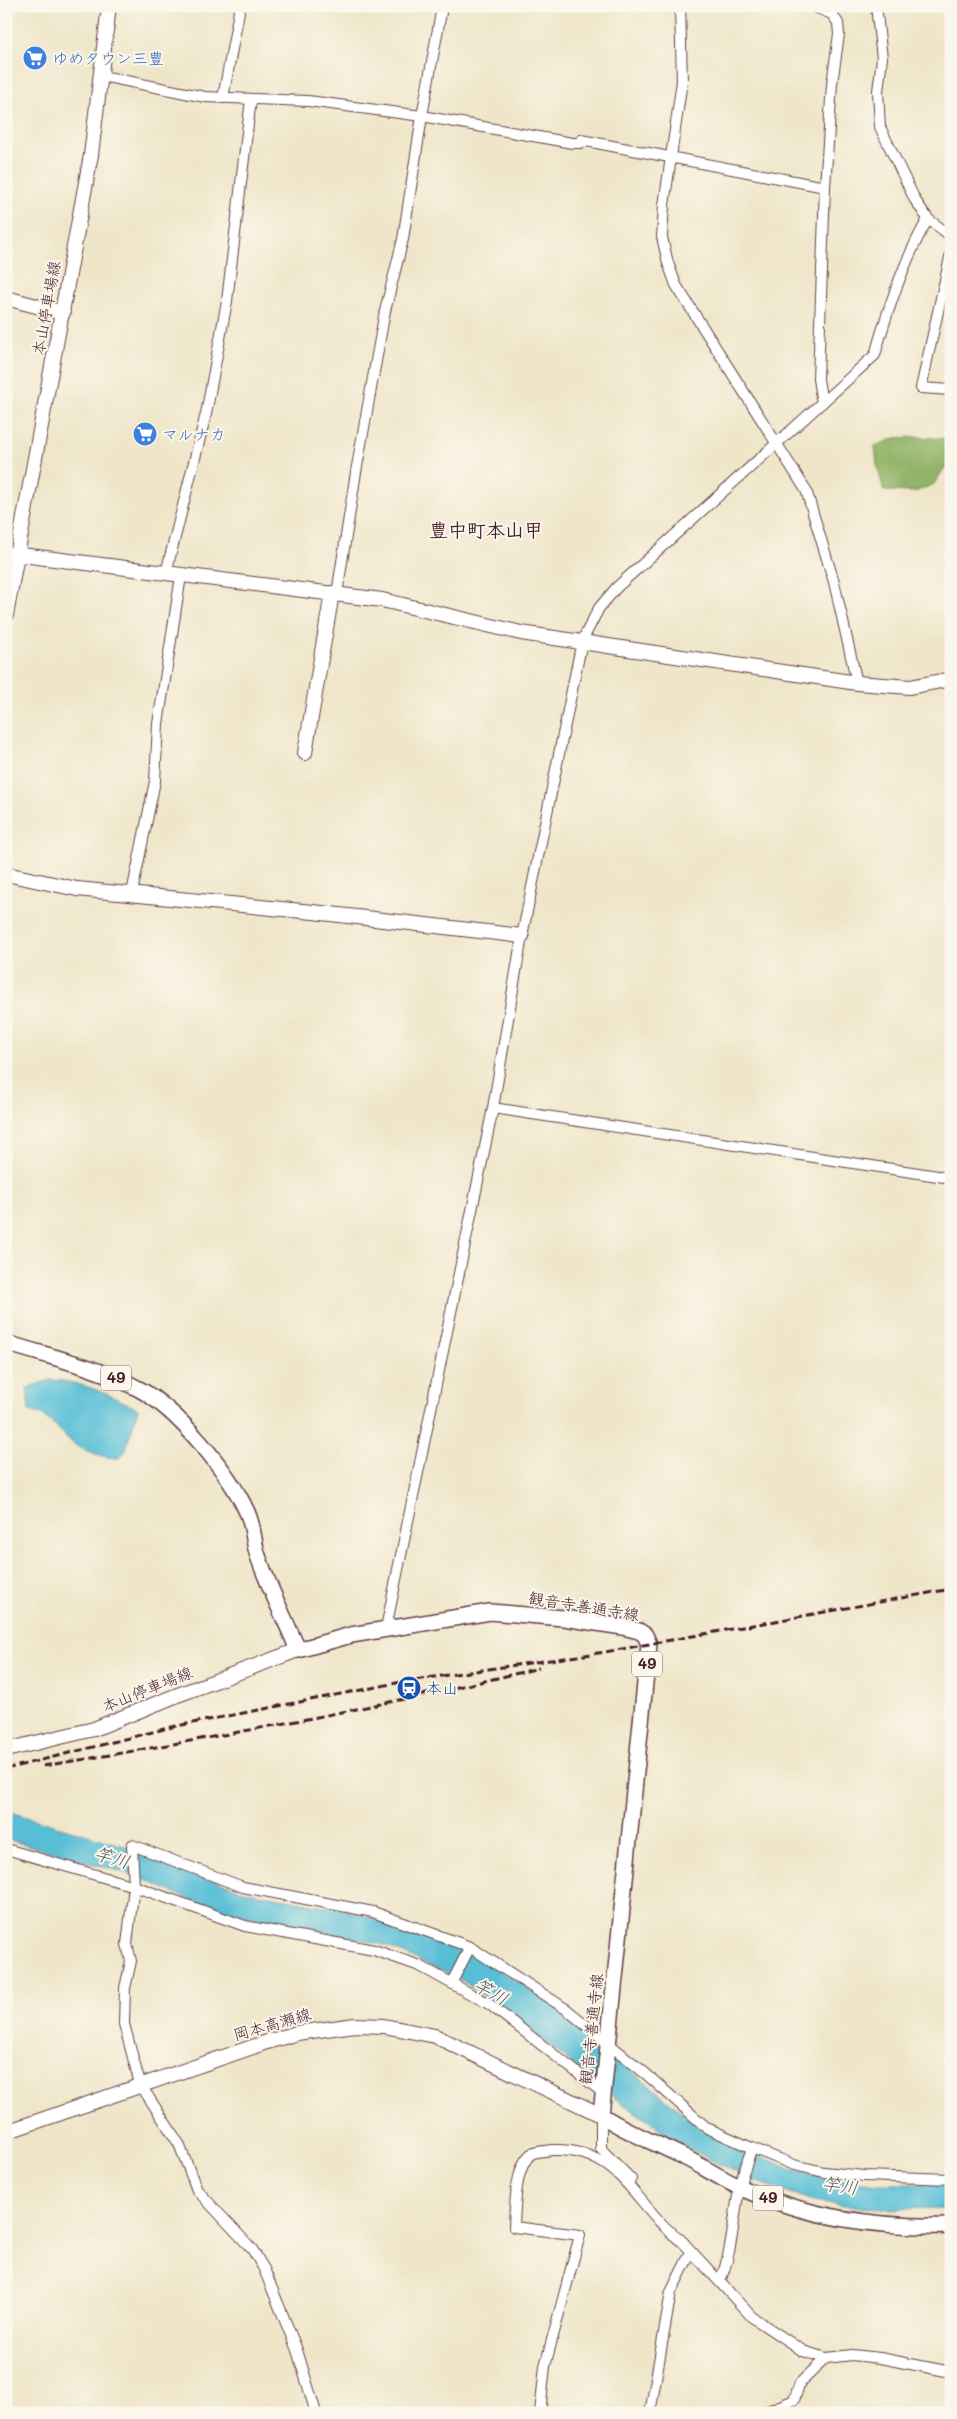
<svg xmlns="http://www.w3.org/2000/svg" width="957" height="2419" font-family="Mali,'Klee One',sans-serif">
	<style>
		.forest { fill: #92b468; stroke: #6e6a4a }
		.water { fill: #57bed5; stroke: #506e80 }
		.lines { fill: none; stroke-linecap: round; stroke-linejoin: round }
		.street-casing { stroke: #633d43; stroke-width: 12 }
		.secondary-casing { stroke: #633d43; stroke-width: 16 }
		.primary-casing { stroke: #633d43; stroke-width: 18 }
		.street { stroke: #fff; stroke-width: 10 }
		.secondary { stroke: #fff; stroke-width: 14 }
		.primary { stroke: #fff; stroke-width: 15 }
		.rail { stroke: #4a1f2b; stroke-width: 3; stroke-dasharray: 8 4; stroke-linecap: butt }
		.labels { text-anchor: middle; stroke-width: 4; stroke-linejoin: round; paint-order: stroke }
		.shield { fill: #fbf7ec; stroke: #7f6065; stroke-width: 1 }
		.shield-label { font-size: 15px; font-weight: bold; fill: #4a1f2b }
		.shop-label { font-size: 16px; fill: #366cbe; stroke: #fbf7ec; text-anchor: start }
		.street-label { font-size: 16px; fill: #4a1f2b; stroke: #fbf7ec }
		.transit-label { font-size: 16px; fill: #164399; stroke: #fbf7ec; text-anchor: start }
		.water-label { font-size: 18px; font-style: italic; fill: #4f5766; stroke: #fbf7ec }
		.quarter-label { font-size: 19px; font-weight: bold; fill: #4a1f2b; stroke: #fbf7ec }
	</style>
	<rect width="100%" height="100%" fill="#fbf7ec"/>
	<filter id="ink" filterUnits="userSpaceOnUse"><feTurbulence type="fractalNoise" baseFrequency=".02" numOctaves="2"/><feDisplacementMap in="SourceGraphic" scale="10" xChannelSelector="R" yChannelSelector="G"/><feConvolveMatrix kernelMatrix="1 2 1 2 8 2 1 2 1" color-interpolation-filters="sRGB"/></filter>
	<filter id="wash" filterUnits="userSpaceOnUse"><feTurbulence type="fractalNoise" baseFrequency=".0096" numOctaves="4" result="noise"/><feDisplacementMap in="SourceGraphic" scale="20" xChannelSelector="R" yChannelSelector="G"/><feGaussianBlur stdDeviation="1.12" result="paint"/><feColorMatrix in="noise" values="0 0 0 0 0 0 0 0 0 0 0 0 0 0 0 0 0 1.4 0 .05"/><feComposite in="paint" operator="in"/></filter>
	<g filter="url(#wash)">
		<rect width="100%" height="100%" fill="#efe6c9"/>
		<path class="forest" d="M 918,437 L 951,439 L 951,469 L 945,467 L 934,484 L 915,492 L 884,491 L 877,465 L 875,446 L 895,438 Z"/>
		<g class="water">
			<path d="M 50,1380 C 81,1381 110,1395 138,1409 L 125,1452 L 119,1458 C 104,1458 90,1453 77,1446 C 59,1434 55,1417 29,1411 L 27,1388 Z"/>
			<path d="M 6,1811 L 128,1847 L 244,1891 L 354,1912 L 472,1952 L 548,2001 L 702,2129 L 790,2169 L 824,2177 L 879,2184 L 951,2184 L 951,2208 L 876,2209 L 813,2201 L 749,2179 L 689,2149 L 609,2094 L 515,2017 L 457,1977 L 381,1944 L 212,1909 L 136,1876 L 6,1839 Z"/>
		</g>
	</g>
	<g filter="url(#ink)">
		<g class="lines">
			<defs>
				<g id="street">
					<path d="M 680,6 L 682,81 L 664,205 L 662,237 L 668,263 L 676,285 L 806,490 L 834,582 L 857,683"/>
					<path d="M 812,6 L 832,14 L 838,23 L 839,34 L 832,84 L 825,187 L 818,379 L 822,403"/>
					<path d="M 876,6 L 882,58 L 878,91 L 880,127 L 915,200 L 928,219 L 951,236"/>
					<path d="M 102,76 L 205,97 L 308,101 L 422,116 L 572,143 L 581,143"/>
					<path d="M 223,98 L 240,6"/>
					<path d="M 581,140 L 825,187"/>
					<path d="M 951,253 L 921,388 L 951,390"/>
					<path d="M 166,573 L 206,414 L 227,301 L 251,99"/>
					<path d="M 337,594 L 356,472 L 385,311 L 403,239 L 422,116 L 442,7 L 438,6"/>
					<path d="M 132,893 L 155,781 L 158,724 L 181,576"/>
					<path d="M 493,1108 L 951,1178"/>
					<path d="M 386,1628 L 493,1108 L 522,936 L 582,641 L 599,608 L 617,587 L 875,355 C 888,308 904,260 928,219"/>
					<path d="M 6,1849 L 134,1886 L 245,1926 L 374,1950 L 420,1966 L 489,2004 L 602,2092"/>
					<path d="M 452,1982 L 470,1947"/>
					<path d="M 601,2115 L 601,2149 L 631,2179"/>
					<path d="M 680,2239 L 752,2317 L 803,2351 L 826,2358 L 852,2355 L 880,2358 L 951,2372"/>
					<path d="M 720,2281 C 733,2250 733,2218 740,2185 C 742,2173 748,2161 752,2148"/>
					<path d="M 316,2413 L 297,2350 L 264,2269 L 252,2249 L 197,2190 L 179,2144 L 140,2084 L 124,2024 L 125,1988 L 131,1961 L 127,1944 L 134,1886 L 132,1845 L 243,1887 L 373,1912 L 470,1947 L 566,2009 L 646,2074 L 707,2128 L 752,2148 L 794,2165 L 824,2172 L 864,2176 L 951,2179"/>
					<path d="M 540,2413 L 545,2366 L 580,2235 L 514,2227 C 515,2207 515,2167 531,2154 C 536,2151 546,2151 553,2150 C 623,2148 636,2210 684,2243"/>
					<path d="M 650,2413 L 671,2292 L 691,2252"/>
					<path d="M 763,2413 L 794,2400 L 800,2383 L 826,2358"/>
				</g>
				<g id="secondary">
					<path d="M 6,298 L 63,313"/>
					<path d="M 6,553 L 382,600 L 521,633 L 857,683 L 910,687 L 951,679"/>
					<path d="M 6,615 L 91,155 L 109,6"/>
					<path d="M 305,753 L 332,593"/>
					<path d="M 6,874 L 77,889 L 313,912 L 522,936"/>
					<path d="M 6,1750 L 94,1729 L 175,1696 L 298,1650"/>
					<path d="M 6,2132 L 267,2042 L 297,2033 L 355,2025 L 384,2026 L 435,2036 L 601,2115"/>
				</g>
				<path id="primary" d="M 6,1343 C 50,1357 98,1367 139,1389 C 178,1410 229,1472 247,1512 C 254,1527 253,1542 258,1556 C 269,1588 285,1619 298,1650 L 351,1635 L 490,1612 L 564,1618 L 623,1627 L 639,1631 L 645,1635 L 649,1644 L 601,2115 C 626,2132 656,2143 682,2156 C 702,2166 720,2178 739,2187 C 805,2217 879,2228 951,2226"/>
			</defs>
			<use href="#street" class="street-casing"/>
			<use href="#secondary" class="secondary-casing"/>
			<use href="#primary" class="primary-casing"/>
			<use href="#street" class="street"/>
			<use href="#secondary" class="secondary"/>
			<use href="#primary" class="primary"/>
			<g class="rail">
				<path d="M 43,1766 C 210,1739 375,1708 539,1668"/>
				<path d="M 6,1769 L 172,1727 L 407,1681 L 605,1652 L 951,1589"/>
			</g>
		</g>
	</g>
	<defs>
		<symbol id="supermarket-disc" viewBox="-11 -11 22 22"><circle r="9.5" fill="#3f7fe0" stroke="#fbf7ec"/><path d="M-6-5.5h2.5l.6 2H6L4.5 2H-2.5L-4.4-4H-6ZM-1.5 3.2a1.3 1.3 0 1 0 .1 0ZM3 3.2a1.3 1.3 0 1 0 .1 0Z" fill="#fff"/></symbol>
		<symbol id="station-disc" viewBox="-11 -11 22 22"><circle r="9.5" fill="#1a4fb4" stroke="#fbf7ec"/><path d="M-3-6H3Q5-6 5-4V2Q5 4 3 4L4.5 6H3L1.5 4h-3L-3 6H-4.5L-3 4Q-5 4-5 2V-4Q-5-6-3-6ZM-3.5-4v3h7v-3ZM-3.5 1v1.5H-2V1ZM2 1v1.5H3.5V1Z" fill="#fff"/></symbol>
	</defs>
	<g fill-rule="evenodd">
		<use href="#supermarket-disc" x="21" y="44" width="28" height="28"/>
		<use href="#supermarket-disc" x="131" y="420" width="28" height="28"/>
		<use href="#station-disc" x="395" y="1674" width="28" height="28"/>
	</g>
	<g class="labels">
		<g class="shield">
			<rect x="101" y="1365.5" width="30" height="25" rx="4"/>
			<rect x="632" y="1651.5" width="30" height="25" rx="4"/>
			<rect x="753" y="2185.5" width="30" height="25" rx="4"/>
		</g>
		<g class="shield-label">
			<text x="116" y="1383">49</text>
			<text x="647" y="1669">49</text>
			<text x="768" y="2203">49</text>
		</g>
		<g class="shop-label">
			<text x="52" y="64">ゆめタウン三豊</text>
			<text x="162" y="440">マルナカ</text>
		</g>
		<g class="street-label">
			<text transform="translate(46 308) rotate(-80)" y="6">本山停車場線</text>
			<text transform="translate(584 1606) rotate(9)" y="6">観音寺善通寺線</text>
			<text transform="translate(147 1689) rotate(-22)" y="6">本山停車場線</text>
			<text transform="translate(272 2024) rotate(-16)" y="6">岡本高瀬線</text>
			<text transform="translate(591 2029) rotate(-84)" y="6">観音寺善通寺線</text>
		</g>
		<g class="transit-label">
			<text x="426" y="1694">本山</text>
		</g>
		<g class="water-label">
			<text transform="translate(112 1858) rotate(17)" y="6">竿川</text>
			<text transform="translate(491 1992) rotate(29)" y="6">竿川</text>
			<text transform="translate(840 2186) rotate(8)" y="6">竿川</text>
		</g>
		<g class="quarter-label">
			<text x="486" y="537">豊中町本山甲</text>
		</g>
	</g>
	<rect width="957" height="2419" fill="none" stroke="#fbf7ec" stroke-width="25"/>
</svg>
